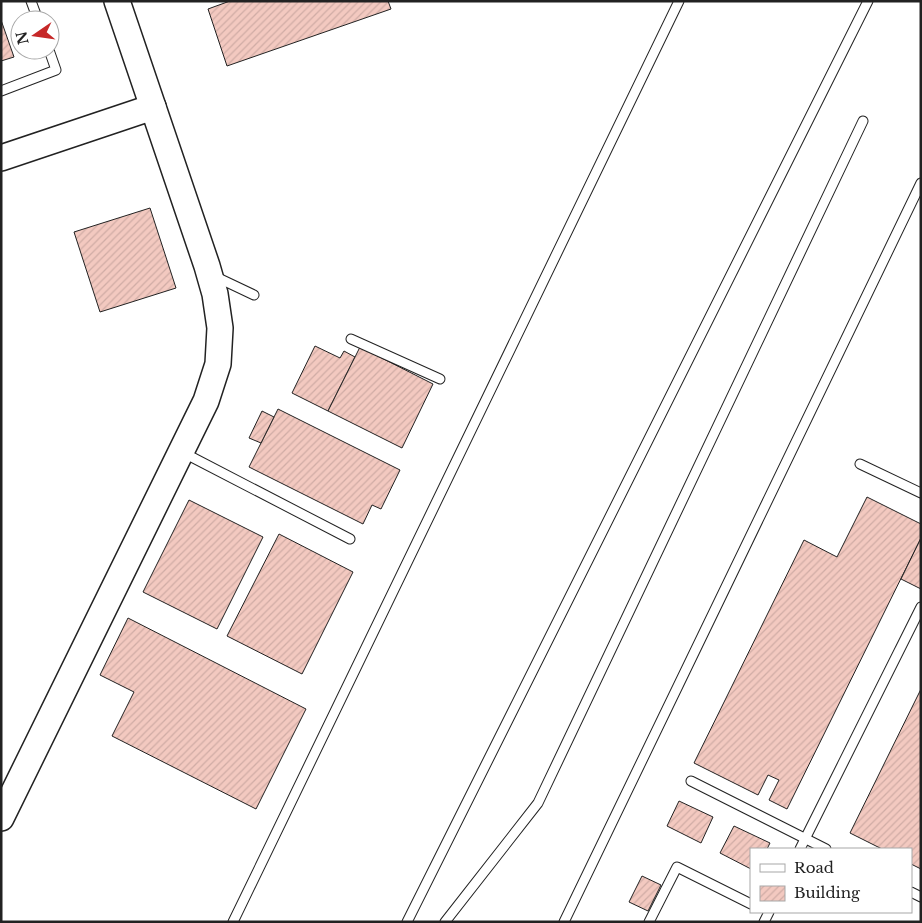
<svg xmlns="http://www.w3.org/2000/svg" width="922" height="923" font-family="'Libre Baskerville',serif">
	<style>
		.building { fill: url(#building-hatch); stroke: #222 }
		.lines { fill: none; stroke-linecap: round; stroke-linejoin: round }
		.lane-casing { stroke: #222; stroke-width: 11 }
		.secondary-casing { stroke: #222; stroke-width: 28 }
		.lane { stroke: #fff; stroke-width: 9 }
		.secondary { stroke: #fff; stroke-width: 25 }
	</style>
	<defs>
		<pattern id="building-hatch" width="6" height="6" patternUnits="userSpaceOnUse" patternTransform="scale(1.25)"><rect width="6" height="6" fill="#f3c9c0"/><path d="M-1 1l2-2M0 6l6-6M5 7l2-2" fill="none" stroke="#d0aca5"/></pattern>
	</defs>
	<rect width="100%" height="100%" fill="#fff"/>
	<g class="building">
		<path d="M 230,1 L 388,1 L 391,9 L 227,66 L 208,9 Z"/>
		<path d="M 1,20 L 14,57 L 1,61 Z"/>
		<path d="M 150,208 L 176,288 L 100,312 L 74,232 Z"/>
		<path d="M 315,346 L 340,358 L 344,351 L 355,357 L 328,411 L 292,393 Z"/>
		<path d="M 360,347 L 433,384 L 402,448 L 328,411 Z"/>
		<path d="M 278,409 L 400,470 L 381,509 L 372,505 L 363,524 L 249,467 Z"/>
		<path d="M 262,411 L 274,417 L 261,443 L 249,438 Z"/>
		<path d="M 867,497 L 921,524 L 921,538 L 787,809 L 769,800 L 779,780 L 768,775 L 758,795 L 694,763 L 804,540 L 837,557 Z"/>
		<path d="M 189,500 L 263,537 L 217,629 L 143,592 Z"/>
		<path d="M 279,534 L 353,572 L 302,674 L 227,636 Z"/>
		<path d="M 921,538 L 921,589 L 901,579 Z"/>
		<path d="M 128,618 L 306,709 L 256,809 L 112,736 L 134,692 L 100,675 Z"/>
		<path d="M 921,689 L 921,869 L 911,864 L 911,849 L 882,849 L 850,833 Z"/>
		<path d="M 679,801 L 713,817 L 701,843 L 667,826 Z"/>
		<path d="M 734,826 L 770,843 L 767,849 L 751,849 L 751,869 L 720,853 Z"/>
		<path d="M 642,876 L 661,885 L 648,911 L 629,902 Z"/>
	</g>
	<g class="lines">
		<defs>
			<g id="lane">
				<path d="M 31,1 L 38,20"/>
				<path d="M 1,91 L 56,70 L 49,50"/>
				<path d="M 214,276 L 254,295"/>
				<path d="M 351,339 L 440,379"/>
				<path d="M 182,452 L 350,539"/>
				<path d="M 860,464 L 921,493"/>
				<path d="M 691,781 L 826,849"/>
				<path d="M 800,849 L 921,607"/>
				<path d="M 911,892 L 921,897"/>
				<path d="M 233,922 L 679,1"/>
				<path d="M 407,922 L 868,1"/>
				<path d="M 445,922 L 538,803 L 863,121"/>
				<path d="M 564,922 L 921,183"/>
				<path d="M 649,922 L 677,867 L 751,904"/>
				<path d="M 764,922 L 769,912"/>
			</g>
			<g id="secondary">
				<path d="M 1,158 L 153,107"/>
				<path d="M 1,818 L 206,401 L 218,364 L 220,328 L 215,294 L 207,266 L 117,1"/>
			</g>
		</defs>
		<use href="#lane" class="lane-casing"/>
		<use href="#secondary" class="secondary-casing"/>
		<use href="#lane" class="lane"/>
		<use href="#secondary" class="secondary"/>
	</g>
	<rect width="922" height="923" fill="none" stroke="#222222" stroke-width="5"/>
	<rect x="750" y="848" width="162" height="65" fill="#ffffff" stroke="#a7a7a7"/>
	<rect x="760" y="864" width="25" height="8" fill="#ffffff" stroke="#a7a7a7"/>
	<text x="794" y="873" font-size="15" fill="#222222">Road</text>
	<rect x="760" y="886" width="25" height="15" fill="url(#building-hatch)" stroke="#a7a7a7"/>
	<text x="794" y="898" font-size="15" fill="#222222">Building</text>
	<g transform="translate(35 35) rotate(257)"><circle r="24" fill="#ffffff" stroke="#a7a7a7"/>
	<path d="M0-4L9 19L0 12L-9 19Z" fill="#c62828"/>
	<text y="-8" font-size="14" font-weight="bold" text-anchor="middle" fill="#222222">N</text>
	</g>
</svg>
